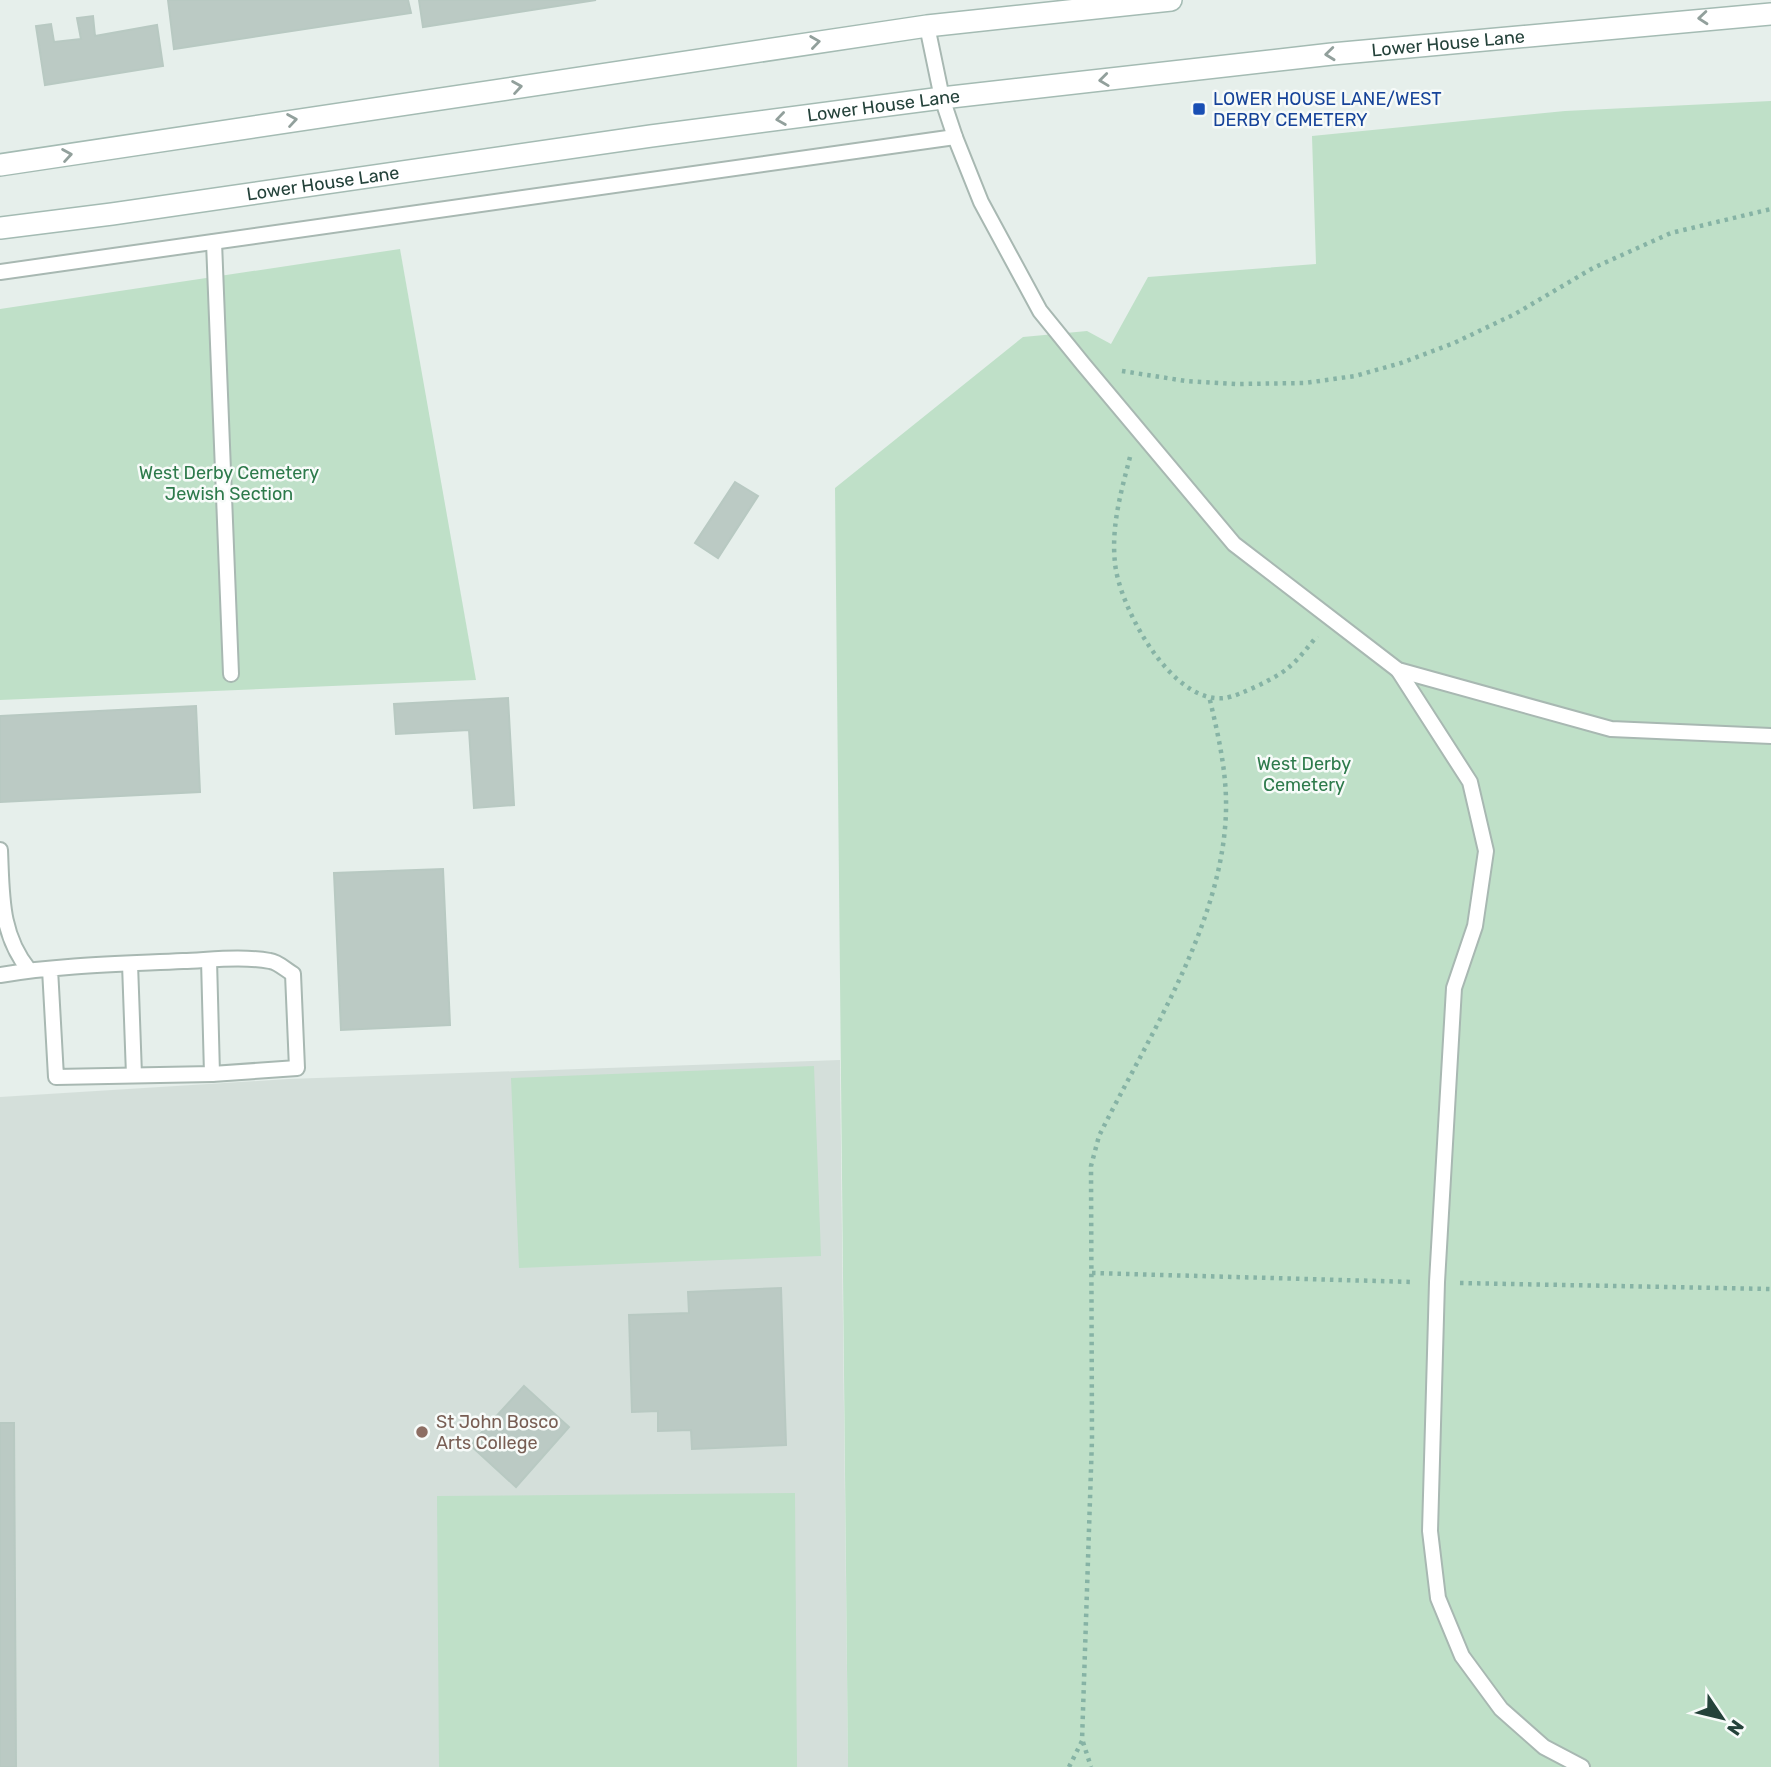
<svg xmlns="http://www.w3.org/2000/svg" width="1771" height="1767" font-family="Rubik,sans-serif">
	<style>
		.built { fill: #d4dfda }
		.green { fill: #bfe0c8 }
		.building { fill: #bbcac4; stroke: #b8c9c2; stroke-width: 2 }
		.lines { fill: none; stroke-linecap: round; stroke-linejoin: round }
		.lane-casing { stroke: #a8b8b2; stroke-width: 18 }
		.secondary-casing { stroke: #a4bbb3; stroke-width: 24 }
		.path { stroke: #86b3a5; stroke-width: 4.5; stroke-dasharray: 3.5 5; stroke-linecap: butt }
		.lane { stroke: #fff; stroke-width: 14 }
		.secondary { stroke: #fff; stroke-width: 21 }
		.oneway { stroke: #92a09c }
		.transit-dot { fill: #1a4fb4; stroke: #f7fbf9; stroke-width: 2.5 }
		.education-dot { fill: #8d6e63; stroke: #f7fbf9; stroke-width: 2.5 }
		.labels { text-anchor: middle; stroke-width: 5; stroke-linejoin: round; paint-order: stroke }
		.street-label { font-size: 18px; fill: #24423a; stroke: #f7fbf9 }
		.transit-label { font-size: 18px; fill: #164399; stroke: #f7fbf9; text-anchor: start }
		.park-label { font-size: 18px; fill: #2d7a4b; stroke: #f7fbf9 }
		.education-label { font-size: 18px; fill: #785e54; stroke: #f7fbf9; text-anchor: start }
	</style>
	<rect width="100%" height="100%" fill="#e6efeb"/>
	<path class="built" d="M 840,1060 L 848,1767 L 0,1767 L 0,1097 L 288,1079 Z"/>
	<g class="green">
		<path d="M 1771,101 L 1771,1767 L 848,1767 L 835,488 L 1023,337 L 1087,331 L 1111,344 L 1148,277 L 1316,264 L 1312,136 L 1565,111 Z"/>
		<path d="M 400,249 L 476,680 L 0,700 L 0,309 Z"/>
		<path d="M 814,1066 L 821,1256 L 519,1268 L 511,1078 Z"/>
		<path d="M 795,1493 L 797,1767 L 439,1767 L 437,1496 Z"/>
	</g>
	<g class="building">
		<path d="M 168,0 L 408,0 L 411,13 L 174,49 Z"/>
		<path d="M 419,0 L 596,0 L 423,27 Z"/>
		<path d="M 93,16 L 95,36 L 157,25 L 163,66 L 45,85 L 36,26 L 51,24 L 54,42 L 81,39 L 77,18 Z"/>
		<path d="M 735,482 L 758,496 L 718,558 L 695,543 Z"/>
		<path d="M 508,698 L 514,805 L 474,808 L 469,730 L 396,734 L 394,704 Z"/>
		<path d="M 196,706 L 200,792 L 0,802 L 0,716 Z"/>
		<path d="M 443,869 L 450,1025 L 341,1030 L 334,873 Z"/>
		<path d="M 781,1288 L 786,1445 L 692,1449 L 691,1430 L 658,1431 L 658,1411 L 632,1412 L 629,1315 L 689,1313 L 688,1292 Z"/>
		<path d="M 524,1386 L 569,1427 L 516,1487 L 470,1445 Z"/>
		<path d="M 0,1423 L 14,1423 L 16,1767 L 0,1767 Z"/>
	</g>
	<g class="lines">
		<defs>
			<g id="lane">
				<path d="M 927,26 L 942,98 L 955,137 L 981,202 L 1040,311 L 1083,364 L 1234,544 L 1398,670 L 1611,729 L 1771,736"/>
				<path d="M 214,242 L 231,674"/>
				<path d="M 0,272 L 955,137"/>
				<path d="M 1398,670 L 1470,782 L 1486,851 L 1475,926 L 1454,988 L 1437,1282 L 1430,1531 L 1438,1598 L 1462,1656 L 1501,1709 L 1544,1747 L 1582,1767"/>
				<path d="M 0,850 C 2,895 0,934 29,970"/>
				<path d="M 209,960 L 212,1074"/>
				<path d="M 130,964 L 134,1075"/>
				<path d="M 0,975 C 60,965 122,964 183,961 C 211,960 242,956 270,961 C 278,962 286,970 293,974 L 297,1068 L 212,1074 L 56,1077 L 50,969"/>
			</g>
			<g id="secondary">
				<path d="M 0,165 L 927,26 L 1171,0"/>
				<path id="s1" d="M 0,228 L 112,214 L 651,136 L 942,98 L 1332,54 L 1771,14"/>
			</g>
		</defs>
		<use href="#lane" class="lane-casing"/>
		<use href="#secondary" class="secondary-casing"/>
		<g class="path">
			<path d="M 1122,371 L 1186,381 L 1236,384 L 1305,383 L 1355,376 L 1401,363 L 1454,343 L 1515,314 L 1593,268 L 1671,233 L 1771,209"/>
			<path d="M 1130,457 C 1121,492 1111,526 1115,563 C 1119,607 1172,705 1225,698 C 1239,696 1278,677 1288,668 C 1299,659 1308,647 1317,636"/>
			<path d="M 1092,1273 L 1413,1282"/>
			<path d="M 1460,1283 L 1771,1289"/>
			<path d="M 1083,1742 L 1091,1767"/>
			<path d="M 1069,1767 L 1082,1741 L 1092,1439 L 1091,1166 L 1099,1136 C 1148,1037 1223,924 1226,811 C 1227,772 1218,734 1209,696"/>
		</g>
		<use href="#lane" class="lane"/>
		<use href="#secondary" class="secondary"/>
	</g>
	<defs><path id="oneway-chevron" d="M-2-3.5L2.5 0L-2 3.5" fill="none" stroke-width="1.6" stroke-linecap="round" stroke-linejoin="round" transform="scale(1.75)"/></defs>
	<g class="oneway">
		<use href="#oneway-chevron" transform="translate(1703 18) rotate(175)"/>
		<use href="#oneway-chevron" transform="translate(815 42) rotate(-8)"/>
		<use href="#oneway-chevron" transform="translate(1330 54) rotate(174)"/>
		<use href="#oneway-chevron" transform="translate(1104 80) rotate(173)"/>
		<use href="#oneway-chevron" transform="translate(517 87) rotate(-9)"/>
		<use href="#oneway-chevron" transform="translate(781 119) rotate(172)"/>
		<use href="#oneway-chevron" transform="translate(292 120) rotate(-9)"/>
		<use href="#oneway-chevron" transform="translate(67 155) rotate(-9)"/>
	</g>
	<rect class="transit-dot" x="1192" y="102" width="14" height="14" rx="3.5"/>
	<circle class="education-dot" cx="422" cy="1432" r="7"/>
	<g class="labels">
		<g class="street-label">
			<text dy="6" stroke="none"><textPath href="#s1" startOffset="1460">Lower House Lane</textPath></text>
			<text dy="6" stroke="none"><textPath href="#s1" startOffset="892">Lower House Lane</textPath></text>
			<text dy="6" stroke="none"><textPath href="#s1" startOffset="326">Lower House Lane</textPath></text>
		</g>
		<g class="transit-label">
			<text x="1213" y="105">LOWER HOUSE LANE/WEST<tspan x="1213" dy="21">DERBY CEMETERY</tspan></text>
		</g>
		<g class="park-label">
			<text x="229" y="479">West Derby Cemetery<tspan x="229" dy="21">Jewish Section</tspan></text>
			<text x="1304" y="770">West Derby<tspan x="1304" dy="21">Cemetery</tspan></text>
		</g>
		<g class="education-label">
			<text x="436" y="1428">St John Bosco<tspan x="436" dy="21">Arts College</tspan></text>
		</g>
	</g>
	<g transform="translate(1722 1718) rotate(125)" stroke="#f7fbf9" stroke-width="5" paint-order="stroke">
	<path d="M0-5L12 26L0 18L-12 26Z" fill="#24423a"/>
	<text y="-10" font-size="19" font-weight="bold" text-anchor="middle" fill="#24423a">N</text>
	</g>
</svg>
